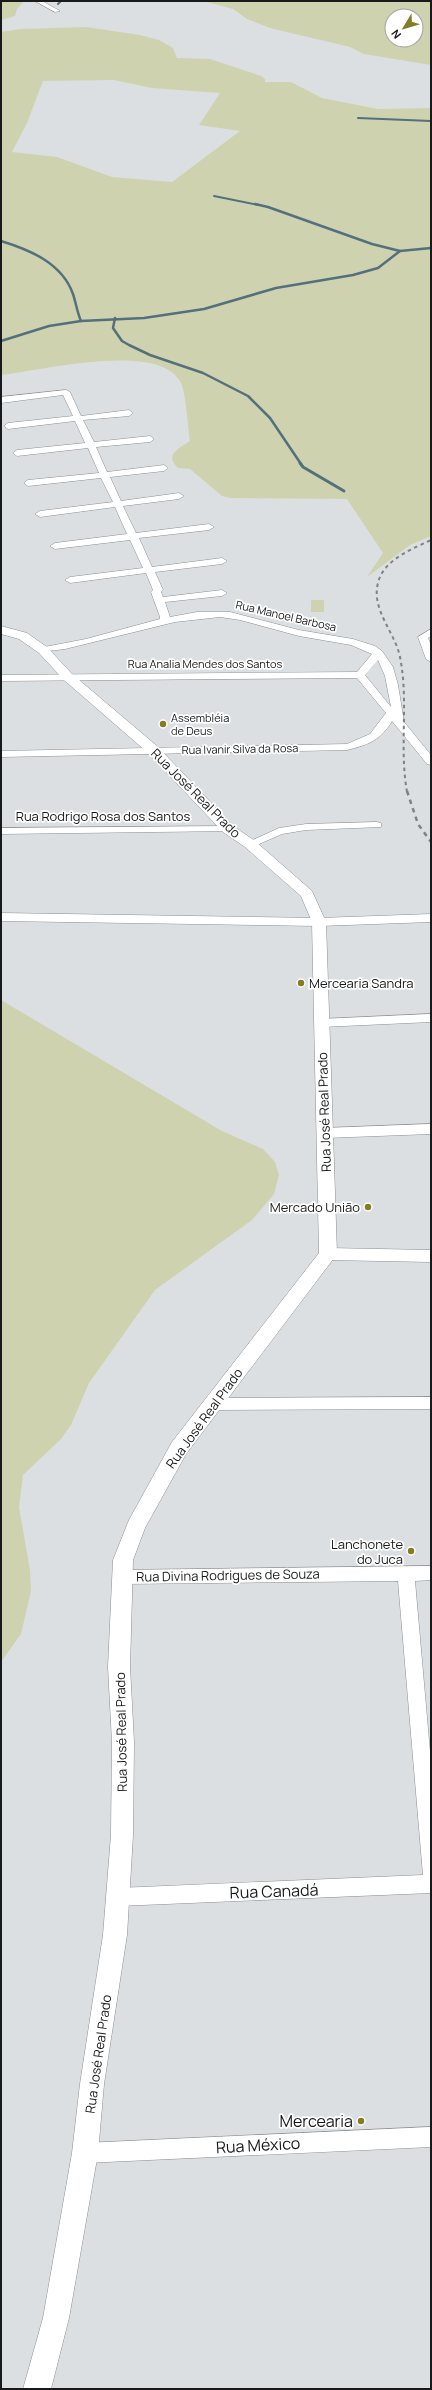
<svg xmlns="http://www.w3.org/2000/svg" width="432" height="2390" font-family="Manrope,sans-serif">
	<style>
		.green { fill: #cfd2af; fill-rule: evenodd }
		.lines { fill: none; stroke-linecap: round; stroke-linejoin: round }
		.stream-far2 { stroke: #54707c; stroke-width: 2 }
		.stream-far1 { stroke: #54707c; stroke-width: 2.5 }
		.stream { stroke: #54707c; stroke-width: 3 }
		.minor-casing { stroke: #8d8f92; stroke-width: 1 }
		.tertiary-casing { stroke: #8d8f92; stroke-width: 1 }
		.minor { fill: #fff; fill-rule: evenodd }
		.tertiary { fill: #fff; fill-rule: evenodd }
		.rail-far1 { stroke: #7f8183; stroke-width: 2; stroke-dasharray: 3.5 3.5; stroke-linecap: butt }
		.rail { stroke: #7f8183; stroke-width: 2.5; stroke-dasharray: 4.5 4.5; stroke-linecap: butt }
		.poi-dot { fill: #857d24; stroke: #fff; stroke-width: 1.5 }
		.labels { text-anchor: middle; stroke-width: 3.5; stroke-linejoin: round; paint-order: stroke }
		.far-street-label { font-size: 11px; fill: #18191a; stroke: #fff }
		.far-poi-label { font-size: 11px; fill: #18191a; stroke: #fff; text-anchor: start }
		.street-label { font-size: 13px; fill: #18191a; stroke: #fff }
		.poi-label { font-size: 13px; fill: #18191a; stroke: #fff; text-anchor: end }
		.near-street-label { font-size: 16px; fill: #18191a; stroke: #fff }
		.near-poi-label { font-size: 16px; fill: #18191a; stroke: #fff; text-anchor: end }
	</style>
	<rect width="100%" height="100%" fill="#dcdfe1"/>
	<g class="green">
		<path d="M 1,1 L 24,1 L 17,9 L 15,16 L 1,20 Z"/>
		<path d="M 203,1 L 431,1 L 431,65 L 364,54 L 350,47 L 270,28 L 247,19 L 233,9 ZM 392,16 L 416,16 L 416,40 L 392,40 Z"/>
		<path d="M 86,27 L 140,35 L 159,40 L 173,48 L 177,58 L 210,59 L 261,76 L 265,79 L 265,82 L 291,82 L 322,98 L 378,109 L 431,108 L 431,536 L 410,545 L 367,577 L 383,553 L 347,499 L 230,498 L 222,496 L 190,469 L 178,468 C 164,455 178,449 190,441 C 188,427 186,394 181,383 C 160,340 39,371 1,375 L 1,32 L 20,29 ZM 114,80 L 152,88 L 220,93 L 199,125 L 240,131 L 172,182 L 112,177 L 57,157 L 12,152 L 27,123 L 43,81 Z"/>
		<rect x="311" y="600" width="13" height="12"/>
		<path d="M 1,1000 L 222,1131 L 263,1149 L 275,1162 L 279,1175 L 274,1194 L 252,1220 L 155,1290 L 89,1383 L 71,1425 L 61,1439 L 23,1475 L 19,1507 L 30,1570 L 31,1591 L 21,1634 L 1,1662 Z"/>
	</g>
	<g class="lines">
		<g class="stream-far2">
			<path d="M 58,4 L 61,1"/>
			<path d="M 358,118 L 431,121"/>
			<path d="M 214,196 L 259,205"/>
		</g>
		<g class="stream-far1">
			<path d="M 255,204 L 268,207 L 372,244 L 400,251"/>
			<path d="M 1,241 C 30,250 62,263 73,294 C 76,303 77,312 81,321"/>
			<path d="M 115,318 L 113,328 L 122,341 L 129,345 L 150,355 L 203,373 L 248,396 L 270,418 L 301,464"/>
			<path d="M 1,341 L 49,326 L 81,321 L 144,318 L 204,309 L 276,288 L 353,275 L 378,268 L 400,251 L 431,248"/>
		</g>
		<path class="stream" d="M 300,463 L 303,467 L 344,491"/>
		<defs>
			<g id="minor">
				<path d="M 35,1 L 42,1 L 60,11 L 55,12 Z"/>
				<path d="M 66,390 L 70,392 L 81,416 L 129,410 L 133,413 L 129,416 L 83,420 L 94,442 L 150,436 L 154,439 L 150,442 L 96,447 L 107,472 L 164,465 L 168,468 L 164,471 L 110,477 L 121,501 L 179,493 L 184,496 L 179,499 L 123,506 L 136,533 L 209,524 L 214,527 L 209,530 L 139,538 L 152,567 L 222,558 L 227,561 L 222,564 L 155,572 L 163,590 L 161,592 L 163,597 L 222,590 L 227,593 L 222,596 L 165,602 L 170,617 L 197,612 L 230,612 L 299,630 L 353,639 L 375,646 L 382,651 L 393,667 L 398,685 L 404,722 L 431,755 L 431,765 L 427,764 L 392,721 C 381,740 368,745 347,750 L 1,757 L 1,751 L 347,744 L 370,734 L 386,713 L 357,678 L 1,681 L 1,675 L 357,672 L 372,654 L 351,645 L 299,636 L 240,620 L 220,617 L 175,622 L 65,649 L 39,652 L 39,648 L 86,639 L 160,619 L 160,617 L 151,592 L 153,590 L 146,573 L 70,583 L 65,580 L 70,577 L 143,568 L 130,540 L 55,549 L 50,546 L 55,543 L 127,534 L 115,507 L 40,517 L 35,514 L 40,511 L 113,502 L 101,478 L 28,486 L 24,483 L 28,480 L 99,473 L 88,448 L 17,456 L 13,453 L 17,450 L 85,443 L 75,421 L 8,429 L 4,426 L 8,423 L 73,416 L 63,395 L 1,403 L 1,397 ZM 378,660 L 385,676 L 391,707 L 365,675 Z"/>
				<path d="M 431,629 L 431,636 L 428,638 L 431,645 L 431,662 L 426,659 L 418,637 Z"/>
				<path d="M 377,822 L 381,823 L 381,827 L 306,830 L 282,834 L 250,848 L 244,844 L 279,828 L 306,824 Z"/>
				<path d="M 228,826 L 232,827 L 232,831 L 1,834 L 1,828 Z"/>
				<path d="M 1,913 L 319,918 L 431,914 L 431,922 L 319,926 L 1,921 Z"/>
				<path d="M 431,1014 L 431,1022 L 321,1027 L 315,1023 L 321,1019 Z"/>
				<path d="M 431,1124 L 431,1134 L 325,1138 L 318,1133 L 325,1128 Z"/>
				<path d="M 328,1248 L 431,1250 L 431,1262 L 328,1260 L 323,1258 L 321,1254 L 323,1250 Z"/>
				<path d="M 431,1397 L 431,1409 L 211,1410 L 206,1409 L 203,1404 L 206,1399 L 211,1398 Z"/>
				<path d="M 431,1566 L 431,1580 L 415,1581 L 431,1763 L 431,1893 L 118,1906 L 111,1904 L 109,1897 L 111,1890 L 118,1888 L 423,1875 L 398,1581 L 121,1584 L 115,1582 L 113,1577 L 115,1572 L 121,1570 Z"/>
				<path d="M 431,2127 L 431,2147 L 85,2163 L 78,2160 L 75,2153 L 78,2146 L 85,2143 Z"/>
			</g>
			<path id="tertiary" d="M 1,626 L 27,633 L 47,647 L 72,674 L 157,746 L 233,826 L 255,841 L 312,891 L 326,922 L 337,1254 L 186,1454 L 145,1528 L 133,1560 L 130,1667 L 134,1742 L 133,1835 L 127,1935 L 104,2084 L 98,2153 L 69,2318 L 51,2389 L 23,2389 L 43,2318 L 72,2153 L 80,2084 L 103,1935 L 111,1835 L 112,1742 L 108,1667 L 113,1560 L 129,1520 L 172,1442 L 319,1253 L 312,922 L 301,896 L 245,847 L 223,832 L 147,752 L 64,680 L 39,653 L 19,639 L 1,634 Z"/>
		</defs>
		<use href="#minor" class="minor-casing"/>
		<use href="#tertiary" class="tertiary-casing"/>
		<use href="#minor" class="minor"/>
		<use href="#tertiary" class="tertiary"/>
		<path class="rail-far1" d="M 407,792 C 399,747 409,702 400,657 C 395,632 371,610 378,583 C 383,560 412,549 431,540"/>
		<path class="rail" d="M 407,791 L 418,824 L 431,842"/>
	</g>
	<g class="poi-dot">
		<circle cx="163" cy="724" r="4"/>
		<circle cx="301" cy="983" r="4"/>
		<circle cx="368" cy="1207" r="4"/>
		<circle cx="411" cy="1551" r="4"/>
		<circle cx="361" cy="2121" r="4"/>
	</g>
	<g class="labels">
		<g class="far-street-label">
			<text transform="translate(286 616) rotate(13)" y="4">Rua Manoel Barbosa</text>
			<text x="205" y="668">Rua Analia Mendes dos Santos</text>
			<text transform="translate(240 749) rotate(-1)" y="4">Rua Ivanir Silva da Rosa</text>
		</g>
		<g class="far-poi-label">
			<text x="171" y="722">Assembléia<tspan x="171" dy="13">de Deus</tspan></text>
		</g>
		<g class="street-label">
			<text transform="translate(196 793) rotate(45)" y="5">Rua José Real Prado</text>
			<text x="103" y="821">Rua Rodrigo Rosa dos Santos</text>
			<text transform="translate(324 1112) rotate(-92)" y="5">Rua José Real Prado</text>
			<text transform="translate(204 1418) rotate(-54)" y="5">Rua José Real Prado</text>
			<text transform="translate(228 1575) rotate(-1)" y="5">Rua Divina Rodrigues de Souza</text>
			<text transform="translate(121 1732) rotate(-91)" y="5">Rua José Real Prado</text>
			<text transform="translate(98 2054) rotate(-82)" y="5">Rua José Real Prado</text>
		</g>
		<g class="poi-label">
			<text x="309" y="988" text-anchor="start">Mercearia Sandra</text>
			<text x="360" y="1212">Mercado União</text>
			<text x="403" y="1549">Lanchonete<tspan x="403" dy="15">do Juca</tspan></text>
		</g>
		<g class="near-street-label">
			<text transform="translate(274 1891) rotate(-2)" y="6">Rua Canadá</text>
			<text transform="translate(258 2145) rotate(-3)" y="6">Rua México</text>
		</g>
		<g class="near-poi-label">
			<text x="353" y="2127">Mercearia</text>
		</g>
	</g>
	<rect width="432" height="2390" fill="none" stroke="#18191a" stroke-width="4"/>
	<g transform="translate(404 28) rotate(232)"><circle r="19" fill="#ffffff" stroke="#a3a3a3"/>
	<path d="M0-3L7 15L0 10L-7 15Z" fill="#857d24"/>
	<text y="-6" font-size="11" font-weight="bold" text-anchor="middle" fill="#18191a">N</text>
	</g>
</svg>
